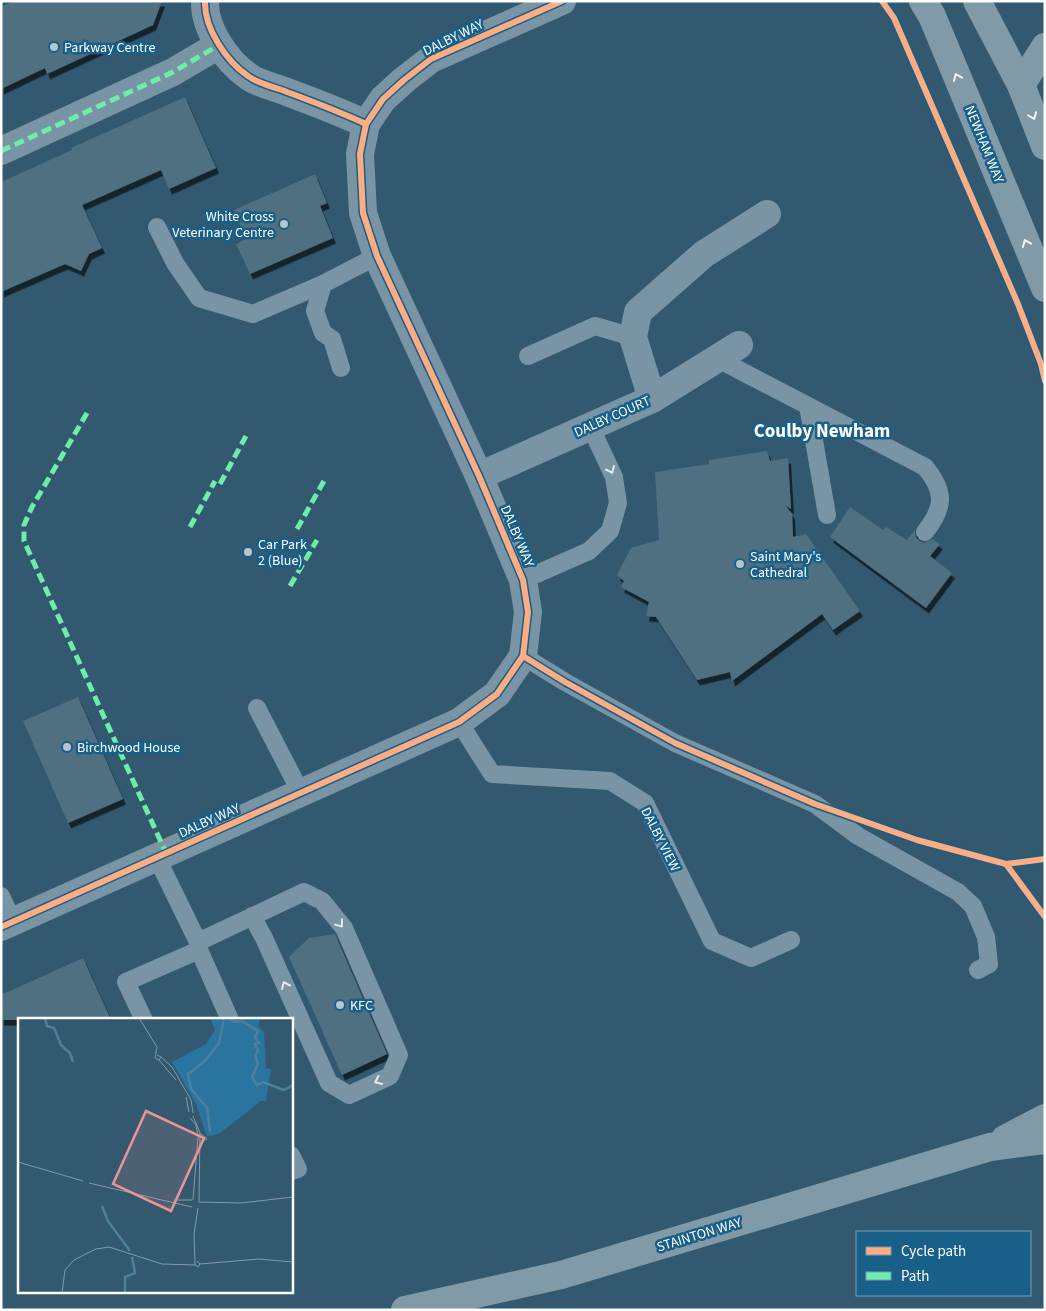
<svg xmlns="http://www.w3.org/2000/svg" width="1046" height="1311" font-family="'Source Sans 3',sans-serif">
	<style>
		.building { fill: #506f81; filter: url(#shadow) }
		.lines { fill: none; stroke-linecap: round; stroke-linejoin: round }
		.lane { stroke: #7994a4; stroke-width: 18 }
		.street { stroke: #7994a4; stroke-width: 28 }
		.secondary { stroke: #809aa8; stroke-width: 28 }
		.quiet { stroke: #6deda7; stroke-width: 5; stroke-dasharray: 10 5; stroke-linecap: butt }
		.cycleway-casing { stroke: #185f89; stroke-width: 9 }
		.cycleway { stroke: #ffac80; stroke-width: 6 }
		.oneway { stroke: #f2f5f6 }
		.oneway2 { stroke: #e4eaed }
		.poi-dot { fill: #b7c5cd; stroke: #185f89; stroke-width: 2 }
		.labels { text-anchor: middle; stroke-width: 5; stroke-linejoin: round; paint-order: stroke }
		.street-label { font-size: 14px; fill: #fff; stroke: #185f89 }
		.poi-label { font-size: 14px; fill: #fff; stroke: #185f89; text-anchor: start }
		.district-label { font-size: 19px; font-weight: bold; fill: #fff; stroke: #185f89 }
		.inset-river { fill: none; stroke: #4e809c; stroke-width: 2.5 }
		.inset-road { fill: none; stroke: #849ba9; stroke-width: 1 }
		.view { fill: #ea9494; fill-opacity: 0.15; stroke: #ea9494; stroke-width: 2.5 }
		.inset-edge { fill: none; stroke: #fff; stroke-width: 2.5 }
	</style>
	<defs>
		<filter id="shadow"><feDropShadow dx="3" dy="5.5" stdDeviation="0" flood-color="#0009"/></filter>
	</defs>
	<rect width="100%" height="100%" fill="#32596f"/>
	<g class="building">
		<path d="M 13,1 L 162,1 L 153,25 L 47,74 L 45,68 L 1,89 L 1,7 Z"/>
		<path d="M 185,97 L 216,168 L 169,189 L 161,170 L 82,205 L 102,248 L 89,254 L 81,271 L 65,264 L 1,292 L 1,182 L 72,150 L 71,148 Z"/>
		<path d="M 315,174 L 327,203 L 320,206 L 333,238 L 250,274 L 236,244 L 246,239 L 234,210 Z"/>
		<path d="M 767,451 L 770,461 L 788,458 L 791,509 L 785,505 L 792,514 L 793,537 L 806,534 L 860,611 L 833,630 L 822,614 L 732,681 L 730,672 L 697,680 L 656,617 L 646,616 L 649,602 L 621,587 L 624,581 L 617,575 L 631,548 L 659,540 L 655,472 L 709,464 L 709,460 Z"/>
		<path d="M 850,507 L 883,530 L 886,527 L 907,540 L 915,530 L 915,536 L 919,541 L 924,543 L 933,539 L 940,544 L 930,556 L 952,573 L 926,608 L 830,537 Z"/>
		<path d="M 78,697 L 123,799 L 68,823 L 23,721 Z"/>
		<path d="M 335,934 L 387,1054 L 342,1075 L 289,957 L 309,938 Z"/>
		<path d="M 83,958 L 111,1020 L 1,1020 L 1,995 Z"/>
	</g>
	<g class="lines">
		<g class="lane">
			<path d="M 157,227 L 175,263 L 199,298 L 253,314 L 323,284"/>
			<path d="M 528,356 L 595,326 L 633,337"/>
			<path d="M 718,359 L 925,467 C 945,491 945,507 925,532"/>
			<path d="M 341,368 L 332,339 L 323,333 L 315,311 L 323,284 L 377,256"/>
			<path d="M 808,406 L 827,515"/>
			<path d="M 523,580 L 589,551 L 610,531 L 618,503 L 614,477 L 590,426"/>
			<path d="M 523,656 L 565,682 L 675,743 L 815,804 L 858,836 L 958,892 L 973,906 L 986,937 L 989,964 L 978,970"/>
			<path d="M 257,708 L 301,793"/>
			<path d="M 459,722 L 492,774 L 610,781 L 645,803 L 712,941 L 751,958 L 791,940"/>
			<path d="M 157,858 L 198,942 L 199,950 L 230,1020"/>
			<path d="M 1,896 L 13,922"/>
			<path d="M 198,942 L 304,892 L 322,901 L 344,928 L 399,1055 L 390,1076 L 349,1095 L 329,1083 L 264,938 L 252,916"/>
			<path d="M 144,1020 L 126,982 L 199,950"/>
			<path d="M 291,1155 L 298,1169 L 291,1171"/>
		</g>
		<g class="street">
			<path d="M 205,1 C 204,28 226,61 248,76 C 258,84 275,87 287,92 C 314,102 340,112 366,124"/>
			<path d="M 1,151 L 173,72 L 219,45"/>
			<path d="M 652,399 L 633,337 L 638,312 L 704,254 L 767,214"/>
			<path d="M 479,476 L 652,399 L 739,345"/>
			<path d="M 1,927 L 459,722 L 497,694 L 523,656 L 528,612 L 523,580 L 479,476 L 377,256 L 363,213 L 360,154 L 366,124 L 383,99 L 404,80 L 431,59 L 562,1"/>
		</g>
		<g class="secondary">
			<path d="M 923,1 L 932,16 L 1045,288"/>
			<path d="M 977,1 L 1021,85 L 1045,146"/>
			<path d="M 1021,85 L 1045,47"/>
			<path d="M 1005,1139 L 1045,1118"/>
			<path d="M 405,1310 L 561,1275 L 990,1147 L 1045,1140"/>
		</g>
		<g class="quiet">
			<path d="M 1,151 L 173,72 L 219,45"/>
			<path d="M 87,413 L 32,507 L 24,525 L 24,541 L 166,853"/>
			<path d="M 220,484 L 246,436"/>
			<path d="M 190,527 L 215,481"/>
			<path d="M 297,529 L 325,479"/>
			<path d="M 290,586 L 317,540"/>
		</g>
		<defs>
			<g id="cycleway">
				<path d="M 205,1 C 204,28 226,61 248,76 C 258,84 275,87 287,92 C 314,102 340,112 366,124"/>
				<path d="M 882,1 L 894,18 L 1018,304 L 1041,364 L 1045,381"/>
				<path d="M 523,656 L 565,682 L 675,743 L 815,804 L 917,840 L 1006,864"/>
				<path d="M 1045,859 L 1006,864 L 1045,917"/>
				<path d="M 1,927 L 459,722 L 497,694 L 523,656 L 528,612 L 523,580 L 479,476 L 377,256 L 363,213 L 360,154 L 366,124 L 383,99 L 404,80 L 431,59 L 562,1"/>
			</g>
		</defs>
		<use href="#cycleway" class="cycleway-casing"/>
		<use href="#cycleway" class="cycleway"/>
	</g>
	<defs><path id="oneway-chevron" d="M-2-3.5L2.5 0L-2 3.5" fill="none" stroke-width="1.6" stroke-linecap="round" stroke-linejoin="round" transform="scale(1.25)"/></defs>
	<g class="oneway">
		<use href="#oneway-chevron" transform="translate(957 77) rotate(-112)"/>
		<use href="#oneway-chevron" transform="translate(1033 116) rotate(69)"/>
		<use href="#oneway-chevron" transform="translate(1026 243) rotate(-112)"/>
	</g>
	<g class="oneway2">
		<use href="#oneway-chevron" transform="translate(611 470) rotate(66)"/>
		<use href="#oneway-chevron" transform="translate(340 924) rotate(53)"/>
		<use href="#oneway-chevron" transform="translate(285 985) rotate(-114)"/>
		<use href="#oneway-chevron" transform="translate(378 1081) rotate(155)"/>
	</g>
	<g class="poi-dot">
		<circle cx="54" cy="47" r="5"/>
		<circle cx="284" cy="224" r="5"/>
		<circle cx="248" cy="552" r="5"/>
		<circle cx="740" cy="564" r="5"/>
		<circle cx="67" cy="747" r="5"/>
		<circle cx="340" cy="1005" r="5"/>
	</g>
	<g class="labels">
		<g class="street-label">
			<text transform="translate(453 37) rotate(-26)" y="5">DALBY WAY</text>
			<text transform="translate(985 144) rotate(68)" y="5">NEWHAM WAY</text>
			<text transform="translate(612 416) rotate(-24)" y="5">DALBY COURT</text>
			<text transform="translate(518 536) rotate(67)" y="5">DALBY WAY</text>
			<text transform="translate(209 820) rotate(-24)" y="5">DALBY WAY</text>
			<text transform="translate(661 839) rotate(63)" y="5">DALBY VIEW</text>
			<text transform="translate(699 1234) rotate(-17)" y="5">STAINTON WAY</text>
		</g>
		<g class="poi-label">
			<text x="64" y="52">Parkway Centre</text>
			<text x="274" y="221" text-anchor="end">White Cross<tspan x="274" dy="16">Veterinary Centre</tspan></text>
			<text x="258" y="549">Car Park<tspan x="258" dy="16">2 (Blue)</tspan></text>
			<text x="750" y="561">Saint Mary's<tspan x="750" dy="16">Cathedral</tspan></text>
			<text x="77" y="752">Birchwood House</text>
			<text x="350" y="1010">KFC</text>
		</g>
		<g class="district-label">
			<text x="822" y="437">Coulby Newham</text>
		</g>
	</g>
	<g transform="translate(18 1018)">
		<rect width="275" height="275" fill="#32596f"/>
		<path d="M 192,0 L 242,0 L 240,8 L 246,14 L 248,50 L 253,51 L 248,83 L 243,83 L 202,115 L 189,119 L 178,86 L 154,44 L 188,26 L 197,12 Z" fill="#29759f"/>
		<path class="inset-river" d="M 27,0 L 29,8 L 36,10 L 43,27 L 52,35 L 55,44M 211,0 L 216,4 L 224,3 L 240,13 L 237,20 L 241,25 L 237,26 L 240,32 L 237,38 L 240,46 L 234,59 L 239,67 L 245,64 L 266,72 L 275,67M 192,113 L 189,90 L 173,71 L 170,56 L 187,43 L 201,25 L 206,0M 84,188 L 90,203 L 112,233M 107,275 L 107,259 L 117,255 L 114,239"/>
		<path class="inset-road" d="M 121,0 L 139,29 L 137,40 L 141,42 L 143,39 L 139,37M 143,39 L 154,49 L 173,82 L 175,95M 141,42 L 158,62M 168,79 L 171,94M 175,98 L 182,115 L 181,184M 172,100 L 178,107 L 180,118 L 175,182M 182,115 L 189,121 L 183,124M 0,144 L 65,163M 71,165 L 174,189M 156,182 L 174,182M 181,184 L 223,185 L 275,179M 179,243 L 182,246 L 180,249 L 177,247 L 176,216 L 180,190M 182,246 L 241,241 L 275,244M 44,275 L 47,252 L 56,242 L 78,231 L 91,229 L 144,246 L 177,247"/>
		<path class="view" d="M 128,93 L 186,120 L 153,193 L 95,166 Z"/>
		<rect width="275" height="275" class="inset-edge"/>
	</g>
	<rect width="1046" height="1311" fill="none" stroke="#ffffff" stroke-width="5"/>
	<rect x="856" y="1231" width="175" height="65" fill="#185f89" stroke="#749fb8"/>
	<rect x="866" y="1247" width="25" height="8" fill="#ffac80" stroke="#749fb8"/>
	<text x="901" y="1256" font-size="15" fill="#ffffff">Cycle path</text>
	<rect x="866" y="1272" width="25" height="8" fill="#6deda7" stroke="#749fb8"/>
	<text x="901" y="1281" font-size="15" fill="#ffffff">Path</text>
</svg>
